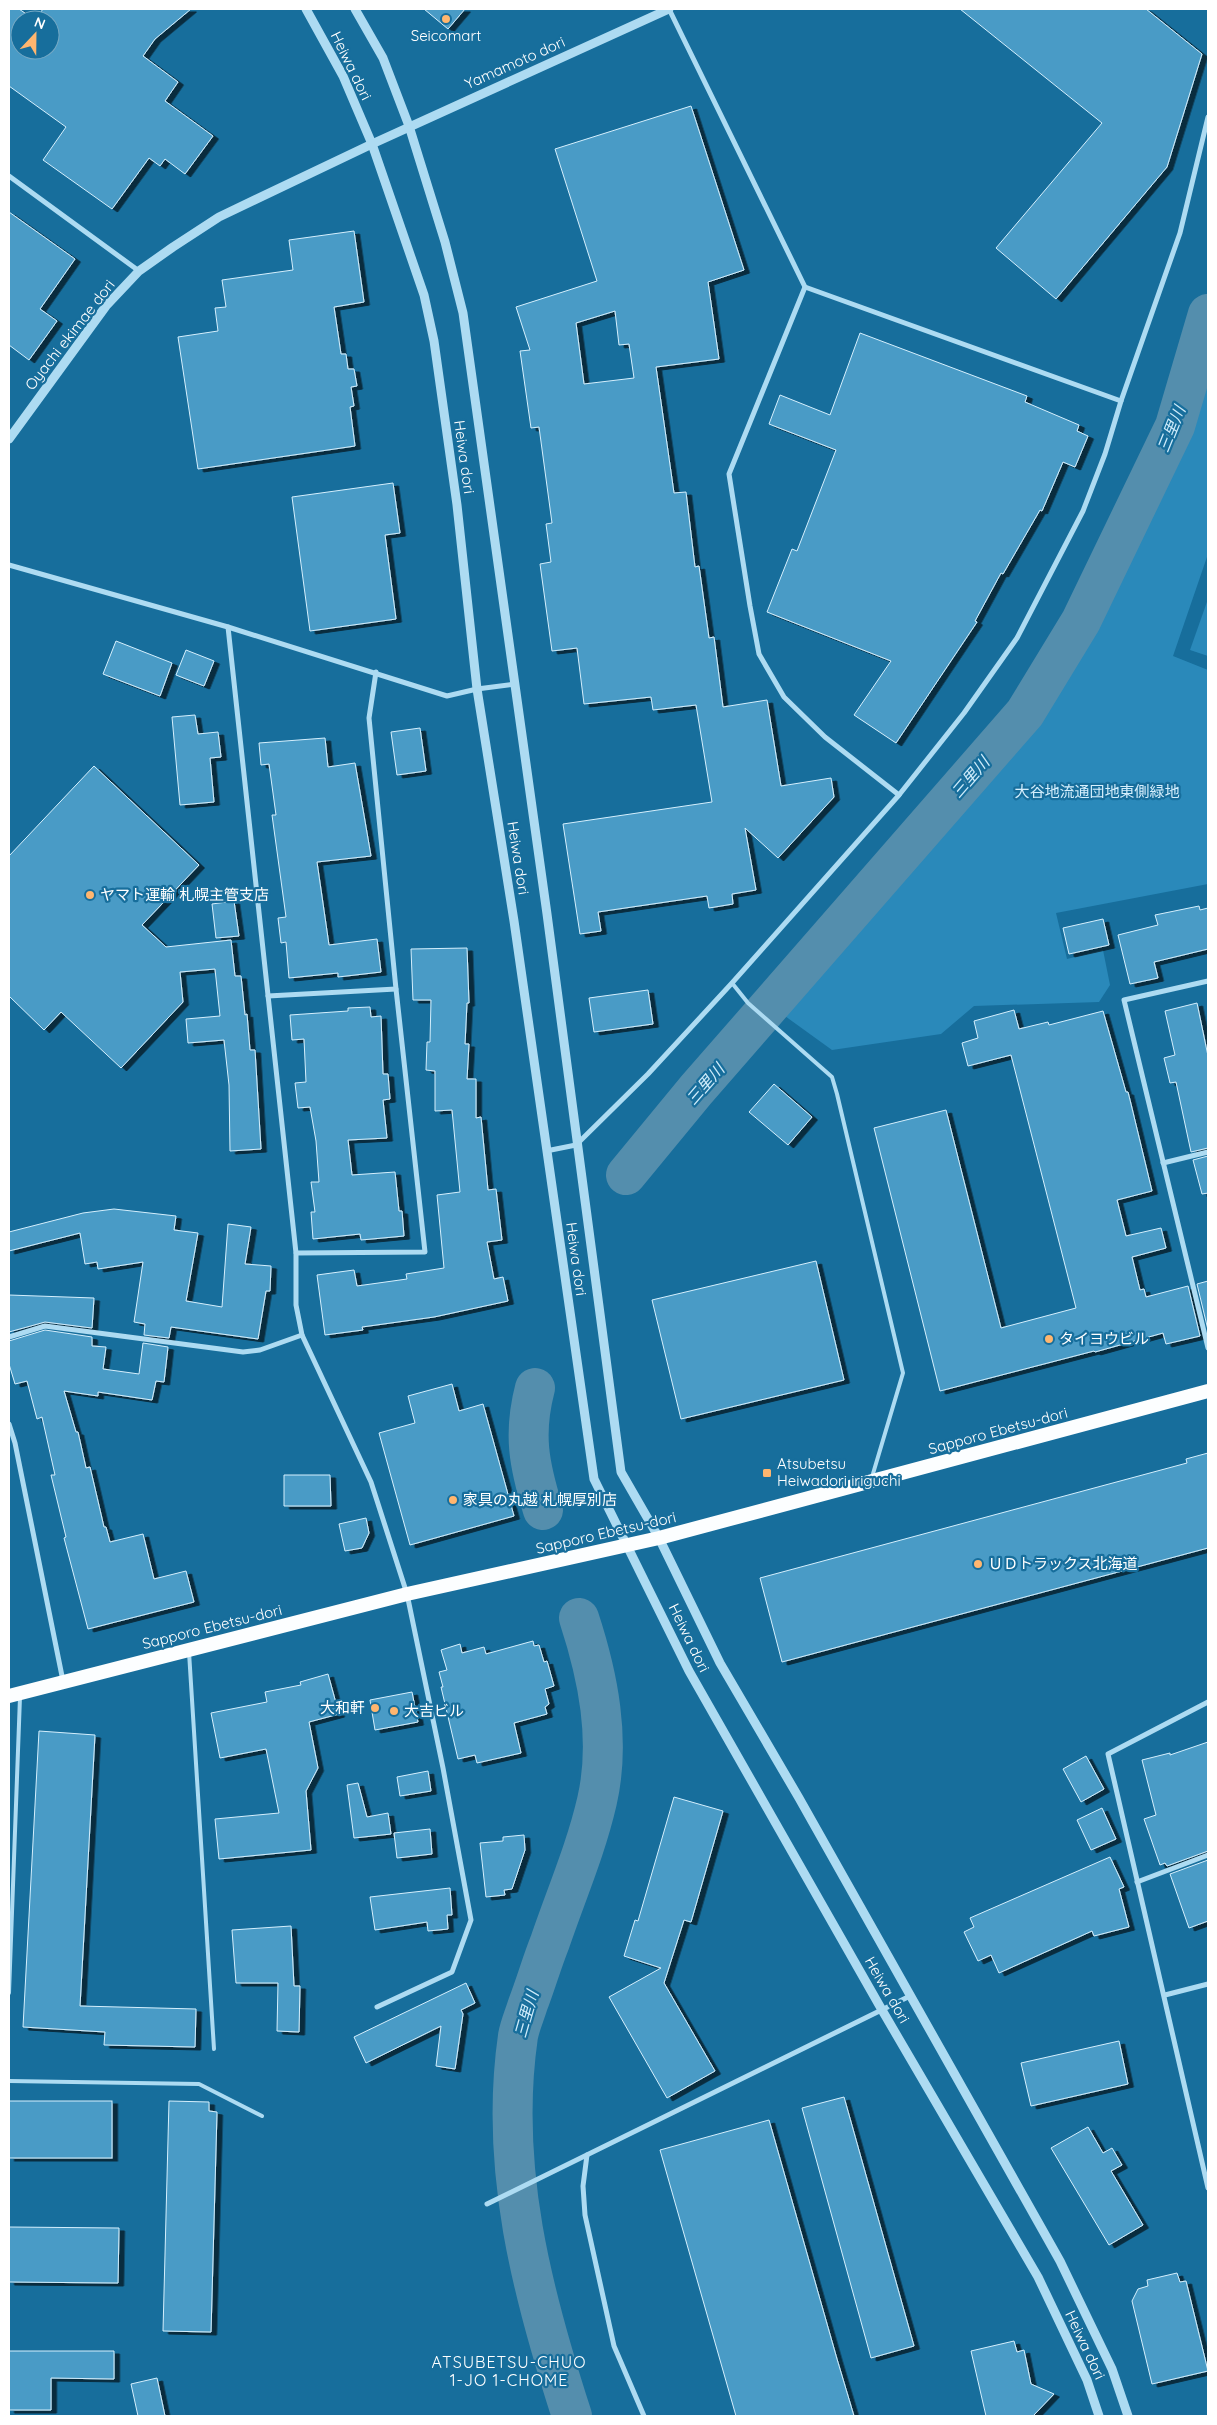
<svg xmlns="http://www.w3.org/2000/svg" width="1217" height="2425" font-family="Quicksand,'Noto Sans JP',sans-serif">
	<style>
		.green { fill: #2a89ba }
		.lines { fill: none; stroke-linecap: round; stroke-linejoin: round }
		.river { stroke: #548ead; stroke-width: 40 }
		.building { fill: #489bc6; stroke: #d5effd; fill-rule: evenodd; filter: url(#shadow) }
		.service { stroke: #addbf2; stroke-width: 4 }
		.minor { stroke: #addbf2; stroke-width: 5 }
		.tertiary { stroke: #addbf2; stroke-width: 9 }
		.trunk { stroke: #fcfeff; stroke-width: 14 }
		.poi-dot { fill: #ffb66f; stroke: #176e9c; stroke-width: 2 }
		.labels { text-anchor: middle; stroke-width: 4.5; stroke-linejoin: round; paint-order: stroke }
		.poi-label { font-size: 15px; fill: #fff; stroke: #176e9c; text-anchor: start }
		.street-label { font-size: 15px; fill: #fff; stroke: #176e9c }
		.park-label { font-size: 15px; fill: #d5effd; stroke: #176e9c }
		.water-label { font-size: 16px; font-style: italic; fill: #cfecfb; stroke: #176e9c }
		.neighbourhood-label { font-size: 16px; letter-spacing: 1px; fill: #fff; stroke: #176e9c }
	</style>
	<defs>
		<filter id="shadow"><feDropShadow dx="5.5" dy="3" stdDeviation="0" flood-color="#0009"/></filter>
	</defs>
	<rect width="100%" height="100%" fill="#176e9c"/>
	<g class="green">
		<path d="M 1208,345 L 1208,554 L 1173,656 L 1208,670 L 1208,884 L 1056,913 L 1067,959 L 1103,950 L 1110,985 L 1099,1002 L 974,1006 L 941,1034 L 832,1050 L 778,1011 L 1086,627 L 1164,481 Z"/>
		<path d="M 1208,599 L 1208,656 L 1190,650 Z"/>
	</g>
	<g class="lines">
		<g class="river">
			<path d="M 626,1175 L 696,1090 L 1025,713 L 1081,621 L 1175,426 L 1208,314"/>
			<path d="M 535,1388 C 523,1434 529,1465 543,1510"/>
			<path d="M 572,2416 C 532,2293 499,2167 518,2036 C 520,2025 525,2014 528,2004 C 536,1983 542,1962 550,1942 C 566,1895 586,1849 597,1801 C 611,1740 598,1676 579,1618"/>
		</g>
	</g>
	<g class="building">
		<path d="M 9,9 L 19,9 L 35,20 L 20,20 L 20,50 L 50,50 L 50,20 L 35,20 L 43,9 L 191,9 L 155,39 L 143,56 L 178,82 L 165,101 L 213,136 L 185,174 L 165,159 L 160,166 L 149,158 L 112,209 L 43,160 L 66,127 L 9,86 Z"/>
		<path d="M 424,9 L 465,9 L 448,29 Z"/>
		<path d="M 960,9 L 1146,9 L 1202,54 L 1167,167 L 1056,299 L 996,248 L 1102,123 Z"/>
		<path d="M 691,106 L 744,270 L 708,282 L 719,359 L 656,367 L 674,493 L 686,492 L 695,567 L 699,566 L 709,638 L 714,637 L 723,707 L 767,700 L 781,786 L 831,778 L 834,797 L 778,858 L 745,828 L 756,890 L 732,894 L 733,904 L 709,908 L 707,896 L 598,912 L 601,931 L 580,934 L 563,824 L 712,802 L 696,705 L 653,710 L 651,697 L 584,704 L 577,648 L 552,651 L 540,564 L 551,562 L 546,524 L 552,523 L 539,427 L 531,428 L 520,351 L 530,350 L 516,307 L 597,281 L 555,149 ZM 615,311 L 619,345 L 629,344 L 634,378 L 584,384 L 576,323 Z"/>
		<path d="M 9,212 L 75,259 L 40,309 L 57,321 L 29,360 L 9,345 Z"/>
		<path d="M 354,231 L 364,302 L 334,307 L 341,354 L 346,354 L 348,369 L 354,369 L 357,386 L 351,387 L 354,406 L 350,407 L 355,446 L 198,469 L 178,337 L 218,331 L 215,308 L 226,307 L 222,280 L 293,270 L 289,240 Z"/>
		<path d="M 860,333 L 1027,396 L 1025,402 L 1079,425 L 1077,431 L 1088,436 L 1075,467 L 1063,462 L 1042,511 L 1040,510 L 1003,574 L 1001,573 L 975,621 L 977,622 L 896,743 L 854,715 L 891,661 L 767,612 L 792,549 L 797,551 L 836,450 L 769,424 L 780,395 L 830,415 Z"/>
		<path d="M 393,483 L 400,533 L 385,535 L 396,619 L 310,631 L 292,497 Z"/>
		<path d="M 116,641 L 172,663 L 160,696 L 103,674 Z"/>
		<path d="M 186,650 L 214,661 L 204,686 L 176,675 Z"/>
		<path d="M 195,715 L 198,734 L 218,732 L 221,757 L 210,758 L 214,802 L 180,805 L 172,717 Z"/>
		<path d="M 420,728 L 426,771 L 397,775 L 391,732 Z"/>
		<path d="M 325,738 L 328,767 L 355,763 L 371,856 L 317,862 L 329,945 L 377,939 L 381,972 L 338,977 L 338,973 L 289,978 L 286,942 L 281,943 L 278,918 L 286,917 L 272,815 L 276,815 L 269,764 L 261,765 L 259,743 Z"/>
		<path d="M 94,766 L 199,865 L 142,925 L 166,947 L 231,940 L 235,976 L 241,976 L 245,1015 L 247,1014 L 250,1050 L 255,1050 L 261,1149 L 230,1151 L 229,1085 L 224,1040 L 188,1043 L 186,1019 L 220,1016 L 215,969 L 180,972 L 183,1002 L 121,1068 L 61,1012 L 44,1030 L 9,996 L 9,856 Z"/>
		<path d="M 234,901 L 239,936 L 216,938 L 212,904 Z"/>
		<path d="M 1199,906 L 1200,910 L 1208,908 L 1208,949 L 1154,962 L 1158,978 L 1130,984 L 1118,935 L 1158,925 L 1155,915 Z"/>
		<path d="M 1103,919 L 1109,945 L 1069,954 L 1063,928 Z"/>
		<path d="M 467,948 L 469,1003 L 467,1003 L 465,1044 L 469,1044 L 467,1079 L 476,1079 L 476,1118 L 481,1117 L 488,1190 L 496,1189 L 502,1240 L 487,1242 L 494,1279 L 503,1277 L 508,1301 L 434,1317 L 362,1327 L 363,1330 L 325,1335 L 317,1275 L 354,1270 L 357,1286 L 407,1279 L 406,1274 L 444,1268 L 437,1195 L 460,1192 L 452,1110 L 435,1111 L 435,1071 L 426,1070 L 427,1042 L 430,1042 L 431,1000 L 413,1000 L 411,949 Z"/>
		<path d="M 648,990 L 653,1024 L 594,1032 L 589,998 Z"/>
		<path d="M 1197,1003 L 1208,1056 L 1208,1148 L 1191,1152 L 1176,1082 L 1170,1083 L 1164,1058 L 1175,1055 L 1165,1011 Z"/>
		<path d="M 370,1007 L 371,1017 L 381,1016 L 383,1074 L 388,1074 L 390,1099 L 383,1100 L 387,1138 L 348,1140 L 352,1175 L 395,1172 L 399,1211 L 402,1211 L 404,1236 L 361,1240 L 360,1234 L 313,1239 L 311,1212 L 315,1212 L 311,1182 L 319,1182 L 316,1141 L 310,1107 L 298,1108 L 295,1083 L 306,1082 L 304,1039 L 292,1040 L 290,1015 L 348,1011 L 348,1008 Z"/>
		<path d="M 1014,1010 L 1019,1029 L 1048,1022 L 1049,1025 L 1103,1011 L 1126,1092 L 1128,1092 L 1131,1104 L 1152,1191 L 1117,1200 L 1126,1236 L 1161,1228 L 1166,1248 L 1132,1257 L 1140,1290 L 1144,1289 L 1146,1297 L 1188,1286 L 1200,1336 L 1166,1344 L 1163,1333 L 1095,1352 L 1094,1351 L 940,1391 L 874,1128 L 946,1110 L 1001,1328 L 1076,1308 L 1011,1055 L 968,1066 L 962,1043 L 978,1038 L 974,1021 Z"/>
		<path d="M 774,1084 L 812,1117 L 788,1145 L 749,1112 Z"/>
		<path d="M 1208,1156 L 1208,1193 L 1202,1194 L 1193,1160 Z"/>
		<path d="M 114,1209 L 176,1216 L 174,1230 L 198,1233 L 186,1301 L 222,1307 L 228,1224 L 251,1227 L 245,1264 L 271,1266 L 270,1291 L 266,1291 L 258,1339 L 171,1327 L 169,1338 L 144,1335 L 145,1324 L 134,1322 L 143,1262 L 98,1269 L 97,1262 L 85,1264 L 80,1233 L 9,1251 L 9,1232 L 83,1213 Z"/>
		<path d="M 816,1261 L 844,1380 L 681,1419 L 652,1300 Z"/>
		<path d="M 1208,1281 L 1208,1330 L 1197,1284 Z"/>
		<path d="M 9,1295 L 94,1298 L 92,1328 L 45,1322 L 9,1332 Z"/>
		<path d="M 45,1330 L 92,1337 L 92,1346 L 106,1347 L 103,1369 L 139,1374 L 143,1343 L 168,1347 L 164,1382 L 156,1381 L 152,1400 L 98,1392 L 98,1396 L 64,1391 L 76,1432 L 78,1432 L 86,1468 L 90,1467 L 104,1527 L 106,1527 L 110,1542 L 143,1534 L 154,1579 L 186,1571 L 194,1602 L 88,1629 L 64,1538 L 66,1537 L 51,1475 L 55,1475 L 42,1417 L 37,1419 L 27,1381 L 15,1384 L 9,1364 L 9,1341 Z"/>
		<path d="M 452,1384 L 459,1411 L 483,1404 L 514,1516 L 410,1545 L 379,1433 L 415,1423 L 408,1396 Z"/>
		<path d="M 1208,1453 L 1208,1548 L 782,1662 L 760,1578 L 1187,1463 L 1186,1459 Z"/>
		<path d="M 284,1475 L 330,1475 L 331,1506 L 284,1506 Z"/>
		<path d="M 366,1518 L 369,1533 L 362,1548 L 345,1551 L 339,1524 Z"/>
		<path d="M 533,1641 L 534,1646 L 539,1645 L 544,1662 L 547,1661 L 554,1686 L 545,1689 L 549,1704 L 545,1707 L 547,1714 L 514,1723 L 521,1753 L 477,1763 L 475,1755 L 458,1759 L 441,1687 L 443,1687 L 439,1672 L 447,1670 L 441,1650 L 460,1644 L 462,1653 L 484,1647 L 486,1654 Z"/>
		<path d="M 328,1674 L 339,1714 L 309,1722 L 318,1768 L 306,1791 L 311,1850 L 219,1859 L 215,1819 L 279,1813 L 266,1749 L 220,1758 L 211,1713 L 267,1702 L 265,1692 L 301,1685 L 300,1682 Z"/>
		<path d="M 412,1692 L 418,1722 L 375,1730 L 370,1700 Z"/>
		<path d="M 39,1731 L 95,1735 L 80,2006 L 196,2009 L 195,2047 L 104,2045 L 105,2032 L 23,2027 Z"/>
		<path d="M 1208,1742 L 1208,1851 L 1167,1866 L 1165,1863 L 1160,1865 L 1144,1819 L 1156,1815 L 1142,1760 L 1170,1753 L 1170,1755 Z"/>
		<path d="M 1086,1756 L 1104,1789 L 1081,1802 L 1063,1769 Z"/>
		<path d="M 428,1771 L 431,1791 L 400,1796 L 397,1777 Z"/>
		<path d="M 358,1783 L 367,1817 L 388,1813 L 391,1834 L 354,1838 L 347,1785 Z"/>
		<path d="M 674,1797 L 723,1811 L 691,1922 L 684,1920 L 664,1983 L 715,2071 L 667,2098 L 609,1997 L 661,1968 L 624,1956 L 635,1920 L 638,1921 Z"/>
		<path d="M 1102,1808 L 1116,1839 L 1091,1850 L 1077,1820 Z"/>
		<path d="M 430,1829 L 432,1854 L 397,1858 L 394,1833 Z"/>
		<path d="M 524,1835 L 525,1850 L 512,1889 L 504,1890 L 505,1895 L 486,1897 L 480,1843 L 503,1841 L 503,1837 Z"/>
		<path d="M 1110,1857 L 1124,1887 L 1119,1889 L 1129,1927 L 1094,1936 L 1092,1931 L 999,1973 L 991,1955 L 978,1961 L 964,1932 L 974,1927 L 970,1918 Z"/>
		<path d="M 1208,1860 L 1208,1921 L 1189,1928 L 1170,1874 Z"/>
		<path d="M 450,1888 L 452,1915 L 447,1915 L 448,1929 L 428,1931 L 427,1922 L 375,1930 L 370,1897 Z"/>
		<path d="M 291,1926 L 294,1986 L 300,1986 L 299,2032 L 277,2031 L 278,1983 L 236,1983 L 232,1930 Z"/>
		<path d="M 466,1983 L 475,2003 L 461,2010 L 463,2014 L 455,2069 L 436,2066 L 441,2026 L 366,2063 L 354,2037 Z"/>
		<path d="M 1119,2041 L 1128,2084 L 1031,2106 L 1021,2063 Z"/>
		<path d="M 844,2097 L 914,2346 L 871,2358 L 802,2108 Z"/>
		<rect x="9" y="2101" width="103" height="57"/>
		<path d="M 169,2101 L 209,2102 L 209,2111 L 217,2112 L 211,2332 L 163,2331 Z"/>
		<path d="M 769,2120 L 837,2359 L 854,2416 L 736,2416 L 660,2150 Z"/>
		<path d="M 1088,2127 L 1103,2153 L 1112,2148 L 1122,2165 L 1111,2171 L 1143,2225 L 1109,2245 L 1051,2148 Z"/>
		<path d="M 9,2227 L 119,2228 L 118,2283 L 9,2282 Z"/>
		<path d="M 1177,2273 L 1180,2282 L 1186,2281 L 1208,2371 L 1152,2384 L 1132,2301 L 1138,2289 L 1148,2286 L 1147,2280 Z"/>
		<path d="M 1014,2341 L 1017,2352 L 1024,2350 L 1031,2384 L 1054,2394 L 1033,2416 L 986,2416 L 971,2351 Z"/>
		<path d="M 9,2351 L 114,2351 L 114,2379 L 51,2378 L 51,2410 L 9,2410 Z"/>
		<path d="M 157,2378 L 165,2416 L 138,2416 L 131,2384 Z"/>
	</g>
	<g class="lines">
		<g class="service">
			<path d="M 732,983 L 748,1003 L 832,1077 L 837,1094 L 903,1373 L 872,1477"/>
			<path d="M 189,1652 L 214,2049"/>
			<path d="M 9,1993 L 20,1697"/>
			<path d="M 9,2081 L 199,2084 L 262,2116"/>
		</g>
		<g class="minor">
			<path d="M 669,9 L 805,287 L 1121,401"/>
			<path d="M 9,176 L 139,271"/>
			<path d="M 805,287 L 729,474 L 750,606 L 759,654 L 784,697 L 825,737 L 899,795"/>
			<path d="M 9,565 L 228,627 L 447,696 L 477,689 L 515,684"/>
			<path d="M 228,627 L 296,1253 L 296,1305 L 302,1335 L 371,1482 L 407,1594 L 443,1768 L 471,1920 L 452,1972 L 377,2007"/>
			<path d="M 1208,981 L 1124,1000 L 1208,1348"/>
			<path d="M 268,996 L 396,989"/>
			<path d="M 546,1151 L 576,1145 L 648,1074 L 732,983 L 899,795 L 964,713 L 1017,638 L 1083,511 L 1105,454 L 1121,401 L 1180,233 L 1208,117"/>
			<path d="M 1163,1163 L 1208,1152"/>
			<path d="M 296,1253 L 425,1252 L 396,989 L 369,718 L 376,672"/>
			<path d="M 9,1337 L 45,1326 L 243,1352 L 260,1350 L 302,1335"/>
			<path d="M 9,1424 L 15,1443 L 63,1681"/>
			<path d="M 1208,1702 L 1108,1754 L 1208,2188"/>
			<path d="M 1137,1882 L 1208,1855"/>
			<path d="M 1165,1995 L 1208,1984"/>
			<path d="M 587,2155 L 583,2186 L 585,2215 L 614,2346 L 644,2416"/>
			<path d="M 487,2204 L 910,1996"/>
		</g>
		<g class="tertiary">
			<path d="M 306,9 L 343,76 L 372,144 L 424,295 L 434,341 L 457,505 L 477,689 L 514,921 L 594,1479 L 689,1671 L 882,2010 L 1038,2277 L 1087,2380 L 1099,2416"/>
			<path d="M 355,9 L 383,58 L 409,126 L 445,242 L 463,313 L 547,914 L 621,1472 L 659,1538 L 720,1663 L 799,1798 L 1060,2261 L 1112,2369 L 1128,2416"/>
			<path d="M 9,439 L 106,306 L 139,271 L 173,247 L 219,217 L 372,144 L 669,9"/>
		</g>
		<path class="trunk" d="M 9,1696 L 407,1594 L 659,1538 L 1208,1391"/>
	</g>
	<g class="poi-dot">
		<circle cx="446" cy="19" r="5"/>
		<circle cx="90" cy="895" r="5"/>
		<circle cx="1049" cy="1339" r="5"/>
		<rect x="762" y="1468" width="10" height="10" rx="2.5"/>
		<circle cx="453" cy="1500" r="5"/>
		<circle cx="978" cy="1564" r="5"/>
		<circle cx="375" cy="1708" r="5"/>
		<circle cx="394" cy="1711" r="5"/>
	</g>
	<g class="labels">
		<g class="poi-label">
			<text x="446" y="41" text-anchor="middle">Seicomart</text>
			<text x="100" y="900">ヤマト運輸 札幌主管支店</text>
			<text x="1059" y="1344">タイヨウビル</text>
			<text x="777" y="1469">Atsubetsu<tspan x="777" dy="17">Heiwadori iriguchi</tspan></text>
			<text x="463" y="1505">家具の丸越 札幌厚別店</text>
			<text x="988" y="1569">ＵＤトラックス北海道</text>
			<text x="365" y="1713" text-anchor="end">大和軒</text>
			<text x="404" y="1716">大吉ビル</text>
		</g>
		<g class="street-label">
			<text transform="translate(515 63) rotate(-24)" y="5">Yamamoto dori</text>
			<text transform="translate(351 66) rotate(64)" y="5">Heiwa dori</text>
			<text transform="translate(70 335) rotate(-52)" y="5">Oyachi ekimae dori</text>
			<text transform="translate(464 457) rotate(82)" y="5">Heiwa dori</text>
			<text transform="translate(518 858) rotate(81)" y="5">Heiwa dori</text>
			<text transform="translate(576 1259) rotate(82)" y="5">Heiwa dori</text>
			<text transform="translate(998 1431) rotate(-15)" y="5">Sapporo Ebetsu-dori</text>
			<text transform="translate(606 1533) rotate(-13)" y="5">Sapporo Ebetsu-dori</text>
			<text transform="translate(212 1627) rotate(-14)" y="5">Sapporo Ebetsu-dori</text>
			<text transform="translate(689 1638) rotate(64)" y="5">Heiwa dori</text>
			<text transform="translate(887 1990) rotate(60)" y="5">Heiwa dori</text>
			<text transform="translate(1085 2345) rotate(65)" y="5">Heiwa dori</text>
		</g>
		<g class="park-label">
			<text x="1097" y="797">大谷地流通団地東側緑地</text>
		</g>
		<g class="water-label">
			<text transform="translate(1171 429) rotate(-68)" y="6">三里川</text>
			<text transform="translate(970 777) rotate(-49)" y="6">三里川</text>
			<text transform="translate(705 1084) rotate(-49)" y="6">三里川</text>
			<text transform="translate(526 2014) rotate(-74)" y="6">三里川</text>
		</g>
		<g class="neighbourhood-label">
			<text x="509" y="2368">ATSUBETSU-CHUO<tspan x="509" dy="18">1-JO 1-CHOME</tspan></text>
		</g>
	</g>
	<rect width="1217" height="2425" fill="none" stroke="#ffffff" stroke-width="20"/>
	<g transform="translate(35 35) rotate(22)"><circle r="24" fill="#176e9c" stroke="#74a8c4"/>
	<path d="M0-4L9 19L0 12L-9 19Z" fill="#ffb66f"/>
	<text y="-8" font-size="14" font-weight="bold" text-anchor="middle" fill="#ffffff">N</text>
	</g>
</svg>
